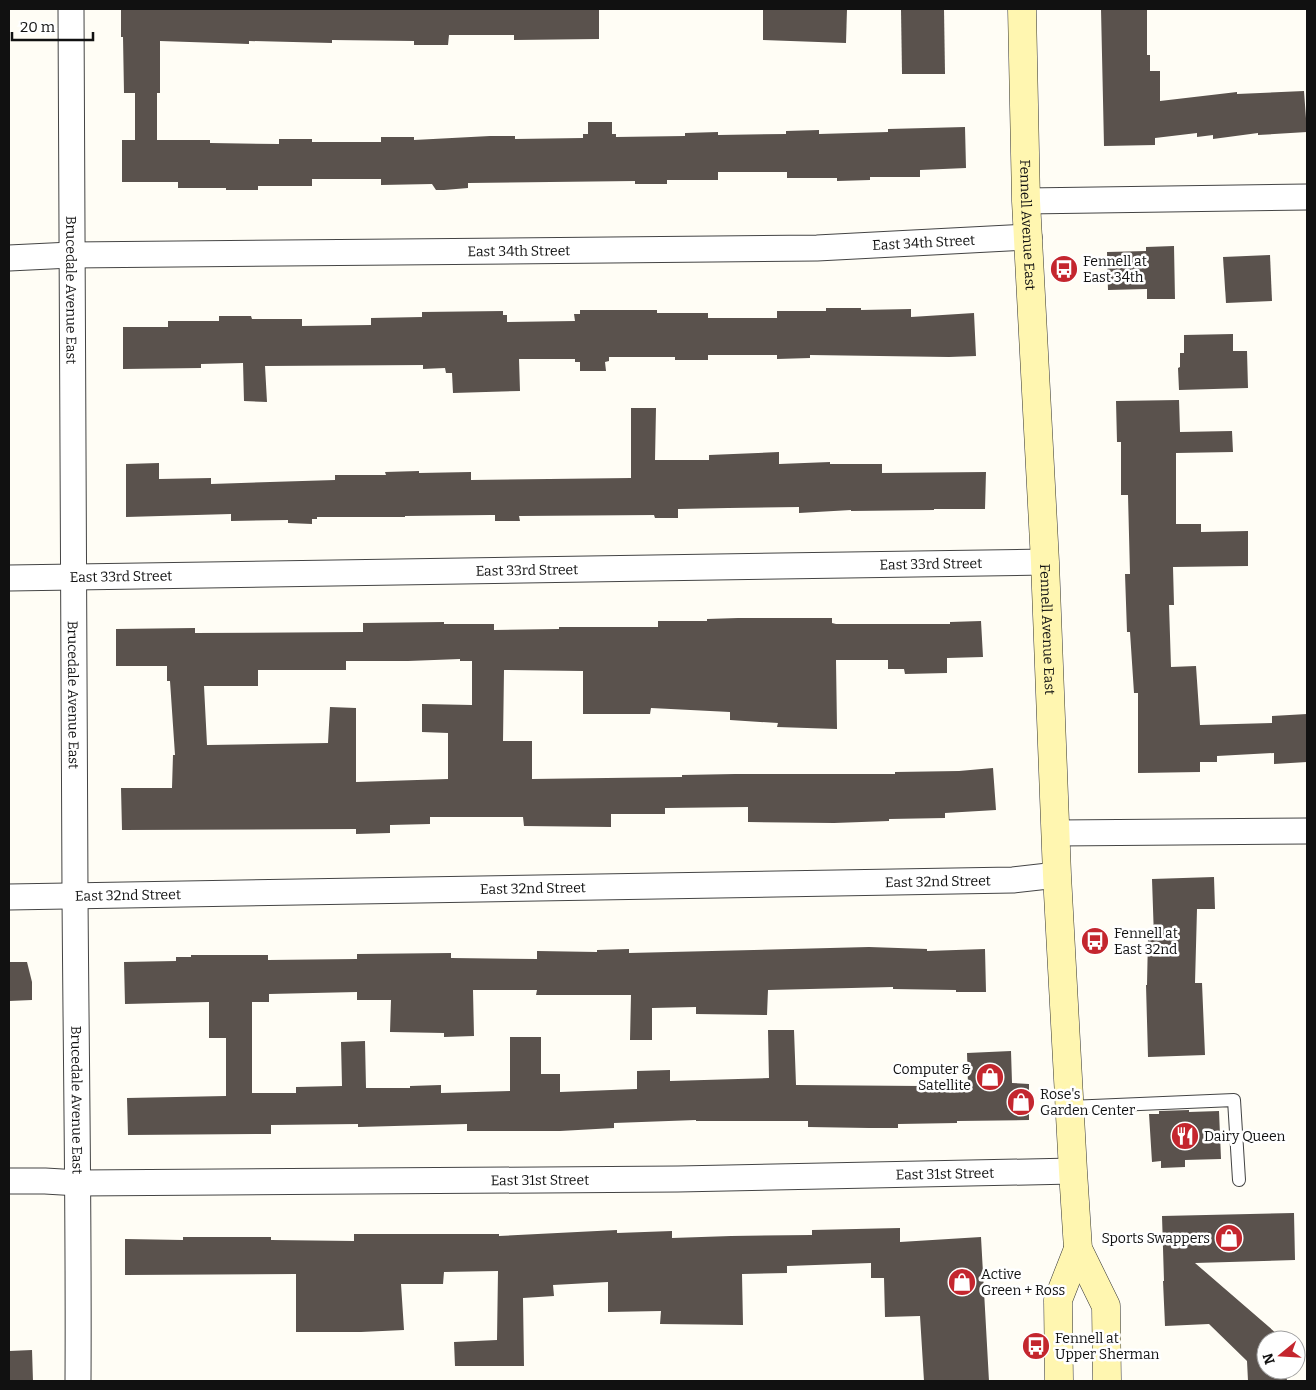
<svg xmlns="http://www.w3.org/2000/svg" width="1316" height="1390" font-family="Bitter,serif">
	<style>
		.building { fill: #5a524d; fill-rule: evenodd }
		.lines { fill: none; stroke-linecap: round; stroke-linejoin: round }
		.service-casing { stroke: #444; stroke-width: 14 }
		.minor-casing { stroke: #444; stroke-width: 27 }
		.secondary-casing { stroke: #333; stroke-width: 29 }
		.service { stroke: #fff; stroke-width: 12 }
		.minor { stroke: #fff; stroke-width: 25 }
		.secondary { stroke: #fff6b0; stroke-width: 28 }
		.labels { text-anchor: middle; stroke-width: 5; stroke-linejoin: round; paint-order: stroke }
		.street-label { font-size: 14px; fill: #111; stroke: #fff }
		.poi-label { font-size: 14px; fill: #111; stroke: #fff; text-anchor: start }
	</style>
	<rect width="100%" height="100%" fill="#fffdf5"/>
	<g class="building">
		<path d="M 121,9 L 599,9 L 599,39 L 514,40 L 514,35 L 449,35 L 448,45 L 414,45 L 414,41 L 332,40 L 332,43 L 249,41 L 249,44 L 160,41 L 160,93 L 157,93 L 157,140 L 210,140 L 210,143 L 279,144 L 279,139 L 312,139 L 312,142 L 381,142 L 381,137 L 414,137 L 414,140 L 490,136 L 515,136 L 515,139 L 583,138 L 583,134 L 588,134 L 588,122 L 612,122 L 612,134 L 616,134 L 616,137 L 685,136 L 685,133 L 718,132 L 718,135 L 786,134 L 786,131 L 819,130 L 819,134 L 888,132 L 888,129 L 965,127 L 966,168 L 920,170 L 920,177 L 870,177 L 870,180 L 837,181 L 837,178 L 787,178 L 787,172 L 718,172 L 718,180 L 667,180 L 667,184 L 635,184 L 635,181 L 468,183 L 468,188 L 444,190 L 436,190 L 432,184 L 381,185 L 381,179 L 312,179 L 312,186 L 258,186 L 258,190 L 226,190 L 226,188 L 178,188 L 178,182 L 122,182 L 122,140 L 135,140 L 135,93 L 124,93 L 123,37 L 121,37 Z"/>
		<path d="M 763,9 L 847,9 L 846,43 L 763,40 Z"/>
		<path d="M 901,9 L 944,9 L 945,74 L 902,74 Z"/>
		<path d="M 1101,9 L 1147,9 L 1147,55 L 1150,55 L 1150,71 L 1160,71 L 1160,101 L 1237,92 L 1237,94 L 1304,91 L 1307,132 L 1258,135 L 1258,133 L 1213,139 L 1213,135 L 1197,137 L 1197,133 L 1155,138 L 1155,145 L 1104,146 Z"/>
		<path d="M 1174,246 L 1175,299 L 1147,299 L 1147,289 L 1108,290 L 1107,252 L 1146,251 L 1146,247 Z"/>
		<path d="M 1270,255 L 1272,301 L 1226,303 L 1223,257 Z"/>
		<path d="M 826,308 L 861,308 L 861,310 L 911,309 L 911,317 L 974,313 L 976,356 L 949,357 L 810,355 L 810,358 L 777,359 L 777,355 L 708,355 L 708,360 L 675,360 L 675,357 L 609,357 L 609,361 L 605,362 L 606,371 L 580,371 L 580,362 L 575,362 L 575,359 L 519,359 L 520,391 L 453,393 L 452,373 L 446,373 L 445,368 L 423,369 L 423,365 L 265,366 L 267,402 L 244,401 L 243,363 L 201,364 L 201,368 L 123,369 L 123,327 L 168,327 L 168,321 L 219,321 L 219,316 L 251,316 L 252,319 L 302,319 L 302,326 L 371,325 L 371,318 L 422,317 L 422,312 L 503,311 L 503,315 L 507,315 L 507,322 L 575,321 L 574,314 L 580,314 L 580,310 L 657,310 L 657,313 L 708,313 L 708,318 L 777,318 L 777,311 L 826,311 Z"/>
		<path d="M 1233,334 L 1233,351 L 1247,351 L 1248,388 L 1179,390 L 1178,368 L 1180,367 L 1180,353 L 1184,353 L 1184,335 Z"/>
		<path d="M 1179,400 L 1180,432 L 1232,431 L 1233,452 L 1176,453 L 1176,524 L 1201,524 L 1201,532 L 1248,531 L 1248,566 L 1173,567 L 1174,605 L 1169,605 L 1171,667 L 1196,666 L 1200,725 L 1272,723 L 1272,716 L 1307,714 L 1307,762 L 1274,764 L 1274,753 L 1217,756 L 1217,762 L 1200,762 L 1200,772 L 1138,773 L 1138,693 L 1134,693 L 1130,632 L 1127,632 L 1125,574 L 1130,574 L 1128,495 L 1121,495 L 1121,442 L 1117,442 L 1116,401 Z"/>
		<path d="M 631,408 L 656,408 L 655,460 L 709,460 L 709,455 L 779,452 L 779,464 L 830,462 L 830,464 L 882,464 L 882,473 L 986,472 L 985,509 L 934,509 L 934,510 L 851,511 L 851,510 L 799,513 L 799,507 L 728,508 L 678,509 L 678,518 L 655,518 L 654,515 L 519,516 L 520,521 L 495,521 L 495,515 L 490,515 L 405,516 L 405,517 L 317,517 L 317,519 L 312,519 L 312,524 L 288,523 L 288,520 L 231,521 L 231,514 L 126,517 L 126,464 L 159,463 L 159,479 L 211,478 L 211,484 L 335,480 L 335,475 L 386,475 L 385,472 L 419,471 L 419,473 L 471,472 L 471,480 L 631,478 Z"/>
		<path d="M 738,618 L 832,618 L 832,623 L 836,624 L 950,624 L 950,622 L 981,621 L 983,657 L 947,658 L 947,673 L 905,674 L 904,669 L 888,669 L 888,660 L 836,660 L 837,729 L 777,727 L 778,723 L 730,720 L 730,712 L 651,708 L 650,714 L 583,714 L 583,671 L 504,670 L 503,741 L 532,741 L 532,779 L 682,777 L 682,775 L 735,774 L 895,774 L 895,772 L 959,771 L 993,768 L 996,810 L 945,813 L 945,818 L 889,819 L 889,821 L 834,823 L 748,822 L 748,807 L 665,808 L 665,814 L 611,814 L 611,827 L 524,826 L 523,817 L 430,817 L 430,824 L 390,825 L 390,833 L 356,834 L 356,829 L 122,830 L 121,788 L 172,788 L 173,755 L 175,755 L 170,681 L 167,681 L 167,666 L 116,666 L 116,629 L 195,628 L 195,633 L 363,632 L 363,623 L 444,622 L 444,624 L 494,624 L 494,630 L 559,629 L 559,627 L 658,627 L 658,621 L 707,621 L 707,619 ZM 460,659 L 460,661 L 472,661 L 472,705 L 422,704 L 422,732 L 448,733 L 448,779 L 356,782 L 356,708 L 330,707 L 328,743 L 207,745 L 204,686 L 258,686 L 258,670 L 346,670 L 346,661 L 408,661 Z"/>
		<path d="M 1214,877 L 1215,909 L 1197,909 L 1195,983 L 1202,983 L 1205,1055 L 1148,1057 L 1146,985 L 1147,985 L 1148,937 L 1154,938 L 1152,879 Z"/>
		<path d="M 869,947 L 927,949 L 927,951 L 985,949 L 986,992 L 956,992 L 956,990 L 893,989 L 893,987 L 768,990 L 767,1015 L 696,1014 L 696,1007 L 652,1008 L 652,1040 L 630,1040 L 631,995 L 536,995 L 537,990 L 473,990 L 474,1036 L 444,1037 L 444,1033 L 390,1032 L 391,1000 L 357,1000 L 357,992 L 269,994 L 269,1002 L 252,1002 L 252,1093 L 296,1093 L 296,1087 L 342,1086 L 341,1042 L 365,1041 L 366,1088 L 410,1088 L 410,1086 L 441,1085 L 441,1093 L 510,1091 L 510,1037 L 541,1037 L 541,1074 L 560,1074 L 560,1092 L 637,1089 L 637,1071 L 670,1070 L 670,1081 L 769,1078 L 768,1030 L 794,1030 L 796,1085 L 921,1086 L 968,1085 L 967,1053 L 1011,1051 L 1012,1083 L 1029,1084 L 1029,1120 L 957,1121 L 957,1123 L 898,1124 L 898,1128 L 869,1128 L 808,1127 L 808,1121 L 696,1121 L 696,1120 L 614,1123 L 614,1128 L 560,1131 L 467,1131 L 467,1124 L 358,1127 L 358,1124 L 271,1125 L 271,1134 L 128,1135 L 127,1098 L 226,1096 L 226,1038 L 209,1038 L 209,1002 L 125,1004 L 124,962 L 176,961 L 176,957 L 191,957 L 191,955 L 268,955 L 268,960 L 357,959 L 357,954 L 451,953 L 451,958 L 537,959 L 537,951 L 597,952 L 597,950 L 629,949 L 629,953 Z"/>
		<path d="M 9,962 L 27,962 L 32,982 L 32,1000 L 9,1001 Z"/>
		<path d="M 1189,1110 L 1189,1112 L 1219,1111 L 1221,1159 L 1185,1160 L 1185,1167 L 1161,1168 L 1161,1161 L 1152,1162 L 1149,1114 L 1159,1114 L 1159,1111 Z"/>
		<path d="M 1294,1213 L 1295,1260 L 1195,1263 L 1284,1340 L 1266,1340 L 1266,1370 L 1286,1370 L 1287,1381 L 1248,1381 L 1247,1361 L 1209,1324 L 1165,1326 L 1163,1281 L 1164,1281 L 1162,1216 Z"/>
		<path d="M 900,1228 L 900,1242 L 981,1237 L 989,1381 L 924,1381 L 920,1316 L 885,1317 L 884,1278 L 871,1278 L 871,1263 L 787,1266 L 787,1273 L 742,1274 L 743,1325 L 660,1324 L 661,1311 L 608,1312 L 608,1282 L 553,1285 L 554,1296 L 523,1298 L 524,1366 L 455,1366 L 454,1342 L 497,1340 L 498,1271 L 444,1272 L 443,1284 L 401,1284 L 404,1330 L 361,1332 L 296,1332 L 296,1274 L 125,1275 L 125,1239 L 183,1240 L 183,1237 L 271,1237 L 271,1240 L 354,1241 L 354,1234 L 499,1234 L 499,1236 L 617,1230 L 617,1233 L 672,1231 L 672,1238 L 731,1236 L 812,1235 L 812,1230 Z"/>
		<path d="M 32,1350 L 33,1381 L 9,1381 L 9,1351 Z"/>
	</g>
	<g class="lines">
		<defs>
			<path id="service" d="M 1069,1107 L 1234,1100 L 1239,1180"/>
			<g id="minor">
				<path id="s1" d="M 71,9 C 71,303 72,597 75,892 C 76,1055 79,1218 78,1381"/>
				<path d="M 1026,201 L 1307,197"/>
				<path id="s2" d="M 9,258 L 71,255 L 817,248 L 1029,237"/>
				<path id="s3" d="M 9,578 L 1045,562"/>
				<path d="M 1057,833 L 1307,831"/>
				<path id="s4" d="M 9,897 L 1013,880 L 1057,875"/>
				<path id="s5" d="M 9,1181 L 45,1181 L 79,1183 L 678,1179 L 1073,1171"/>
			</g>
			<g id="secondary">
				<path id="s6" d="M 1022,9 L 1026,201 L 1045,562 L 1057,875 L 1073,1171 L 1078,1249 L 1106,1306 L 1107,1381"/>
				<path d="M 1059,1381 L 1058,1300 L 1078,1249"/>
			</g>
		</defs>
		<use href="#service" class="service-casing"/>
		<use href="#minor" class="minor-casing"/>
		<use href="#secondary" class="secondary-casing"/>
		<use href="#service" class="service"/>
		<use href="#minor" class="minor"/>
		<use href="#secondary" class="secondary"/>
	</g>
	<defs>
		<symbol id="bus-disc" viewBox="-11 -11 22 22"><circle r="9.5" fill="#c4262e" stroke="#fff"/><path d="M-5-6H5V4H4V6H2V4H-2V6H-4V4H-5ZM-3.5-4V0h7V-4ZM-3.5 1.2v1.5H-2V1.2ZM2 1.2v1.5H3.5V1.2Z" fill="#fff"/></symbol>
		<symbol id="shop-disc" viewBox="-11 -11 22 22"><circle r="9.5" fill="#c4262e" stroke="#fff"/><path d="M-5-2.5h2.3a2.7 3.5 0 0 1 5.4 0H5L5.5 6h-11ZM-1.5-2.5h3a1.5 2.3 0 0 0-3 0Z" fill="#fff"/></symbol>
		<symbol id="restaurant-disc" viewBox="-11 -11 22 22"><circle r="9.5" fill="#c4262e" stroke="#fff"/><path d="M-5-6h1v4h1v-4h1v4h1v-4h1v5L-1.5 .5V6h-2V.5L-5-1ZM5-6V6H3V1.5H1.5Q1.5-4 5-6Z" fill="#fff"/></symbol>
	</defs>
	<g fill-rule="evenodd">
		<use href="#bus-disc" x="1048" y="253" width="32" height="32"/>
		<use href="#bus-disc" x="1079" y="925" width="32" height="32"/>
		<use href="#shop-disc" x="974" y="1061" width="32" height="32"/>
		<use href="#shop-disc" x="1005" y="1086" width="32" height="32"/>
		<use href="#restaurant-disc" x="1169" y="1120" width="32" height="32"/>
		<use href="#shop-disc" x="1213" y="1222" width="32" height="32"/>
		<use href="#shop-disc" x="946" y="1266" width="32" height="32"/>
		<use href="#bus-disc" x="1020" y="1330" width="32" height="32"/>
	</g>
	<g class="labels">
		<g class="street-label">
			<text dy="5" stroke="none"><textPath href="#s6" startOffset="216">Fennell Avenue East</textPath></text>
			<text dy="5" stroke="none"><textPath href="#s2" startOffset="915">East 34th Street</textPath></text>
			<text dy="5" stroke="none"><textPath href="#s2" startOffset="510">East 34th Street</textPath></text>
			<text dy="5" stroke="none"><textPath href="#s1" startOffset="281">Brucedale Avenue East</textPath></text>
			<text dy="5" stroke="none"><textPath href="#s3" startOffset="922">East 33rd Street</textPath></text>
			<text dy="5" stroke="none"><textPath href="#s3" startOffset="518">East 33rd Street</textPath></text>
			<text dy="5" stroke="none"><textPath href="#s3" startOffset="112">East 33rd Street</textPath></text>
			<text dy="5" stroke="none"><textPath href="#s6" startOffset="621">Fennell Avenue East</textPath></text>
			<text dy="5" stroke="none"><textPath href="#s1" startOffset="686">Brucedale Avenue East</textPath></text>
			<text dy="5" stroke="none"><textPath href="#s4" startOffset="929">East 32nd Street</textPath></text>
			<text dy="5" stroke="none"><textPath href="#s4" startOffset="524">East 32nd Street</textPath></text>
			<text dy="5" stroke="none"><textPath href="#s4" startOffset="119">East 32nd Street</textPath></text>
			<text dy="5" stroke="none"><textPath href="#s1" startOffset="1091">Brucedale Avenue East</textPath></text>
			<text dy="5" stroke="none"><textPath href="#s5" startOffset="936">East 31st Street</textPath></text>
			<text dy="5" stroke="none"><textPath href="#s5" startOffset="531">East 31st Street</textPath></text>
		</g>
		<g class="poi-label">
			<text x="1083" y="266">Fennell at<tspan x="1083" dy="16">East 34th</tspan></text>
			<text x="1114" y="938">Fennell at<tspan x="1114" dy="16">East 32nd</tspan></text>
			<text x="971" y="1074" text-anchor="end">Computer &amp;<tspan x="971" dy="16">Satellite</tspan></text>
			<text x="1040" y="1099">Rose's<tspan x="1040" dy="16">Garden Center</tspan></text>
			<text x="1204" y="1141">Dairy Queen</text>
			<text x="1210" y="1243" text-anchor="end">Sports Swappers</text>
			<text x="981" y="1279">Active<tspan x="981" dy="16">Green + Ross</tspan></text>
			<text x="1055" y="1343">Fennell at<tspan x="1055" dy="16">Upper Sherman</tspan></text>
		</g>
	</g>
	<rect width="1316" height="1390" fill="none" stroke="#111111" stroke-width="20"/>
	<g transform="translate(1281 1355) rotate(252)"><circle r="24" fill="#ffffff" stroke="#a0a0a0"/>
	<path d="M0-4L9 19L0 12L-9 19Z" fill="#c4262e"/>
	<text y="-8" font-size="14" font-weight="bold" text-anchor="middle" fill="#111111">N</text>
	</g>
	<path d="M12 32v8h81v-8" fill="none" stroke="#111111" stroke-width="2.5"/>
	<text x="20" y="32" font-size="15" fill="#111111" stroke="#ffffff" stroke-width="4" paint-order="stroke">20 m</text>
</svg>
